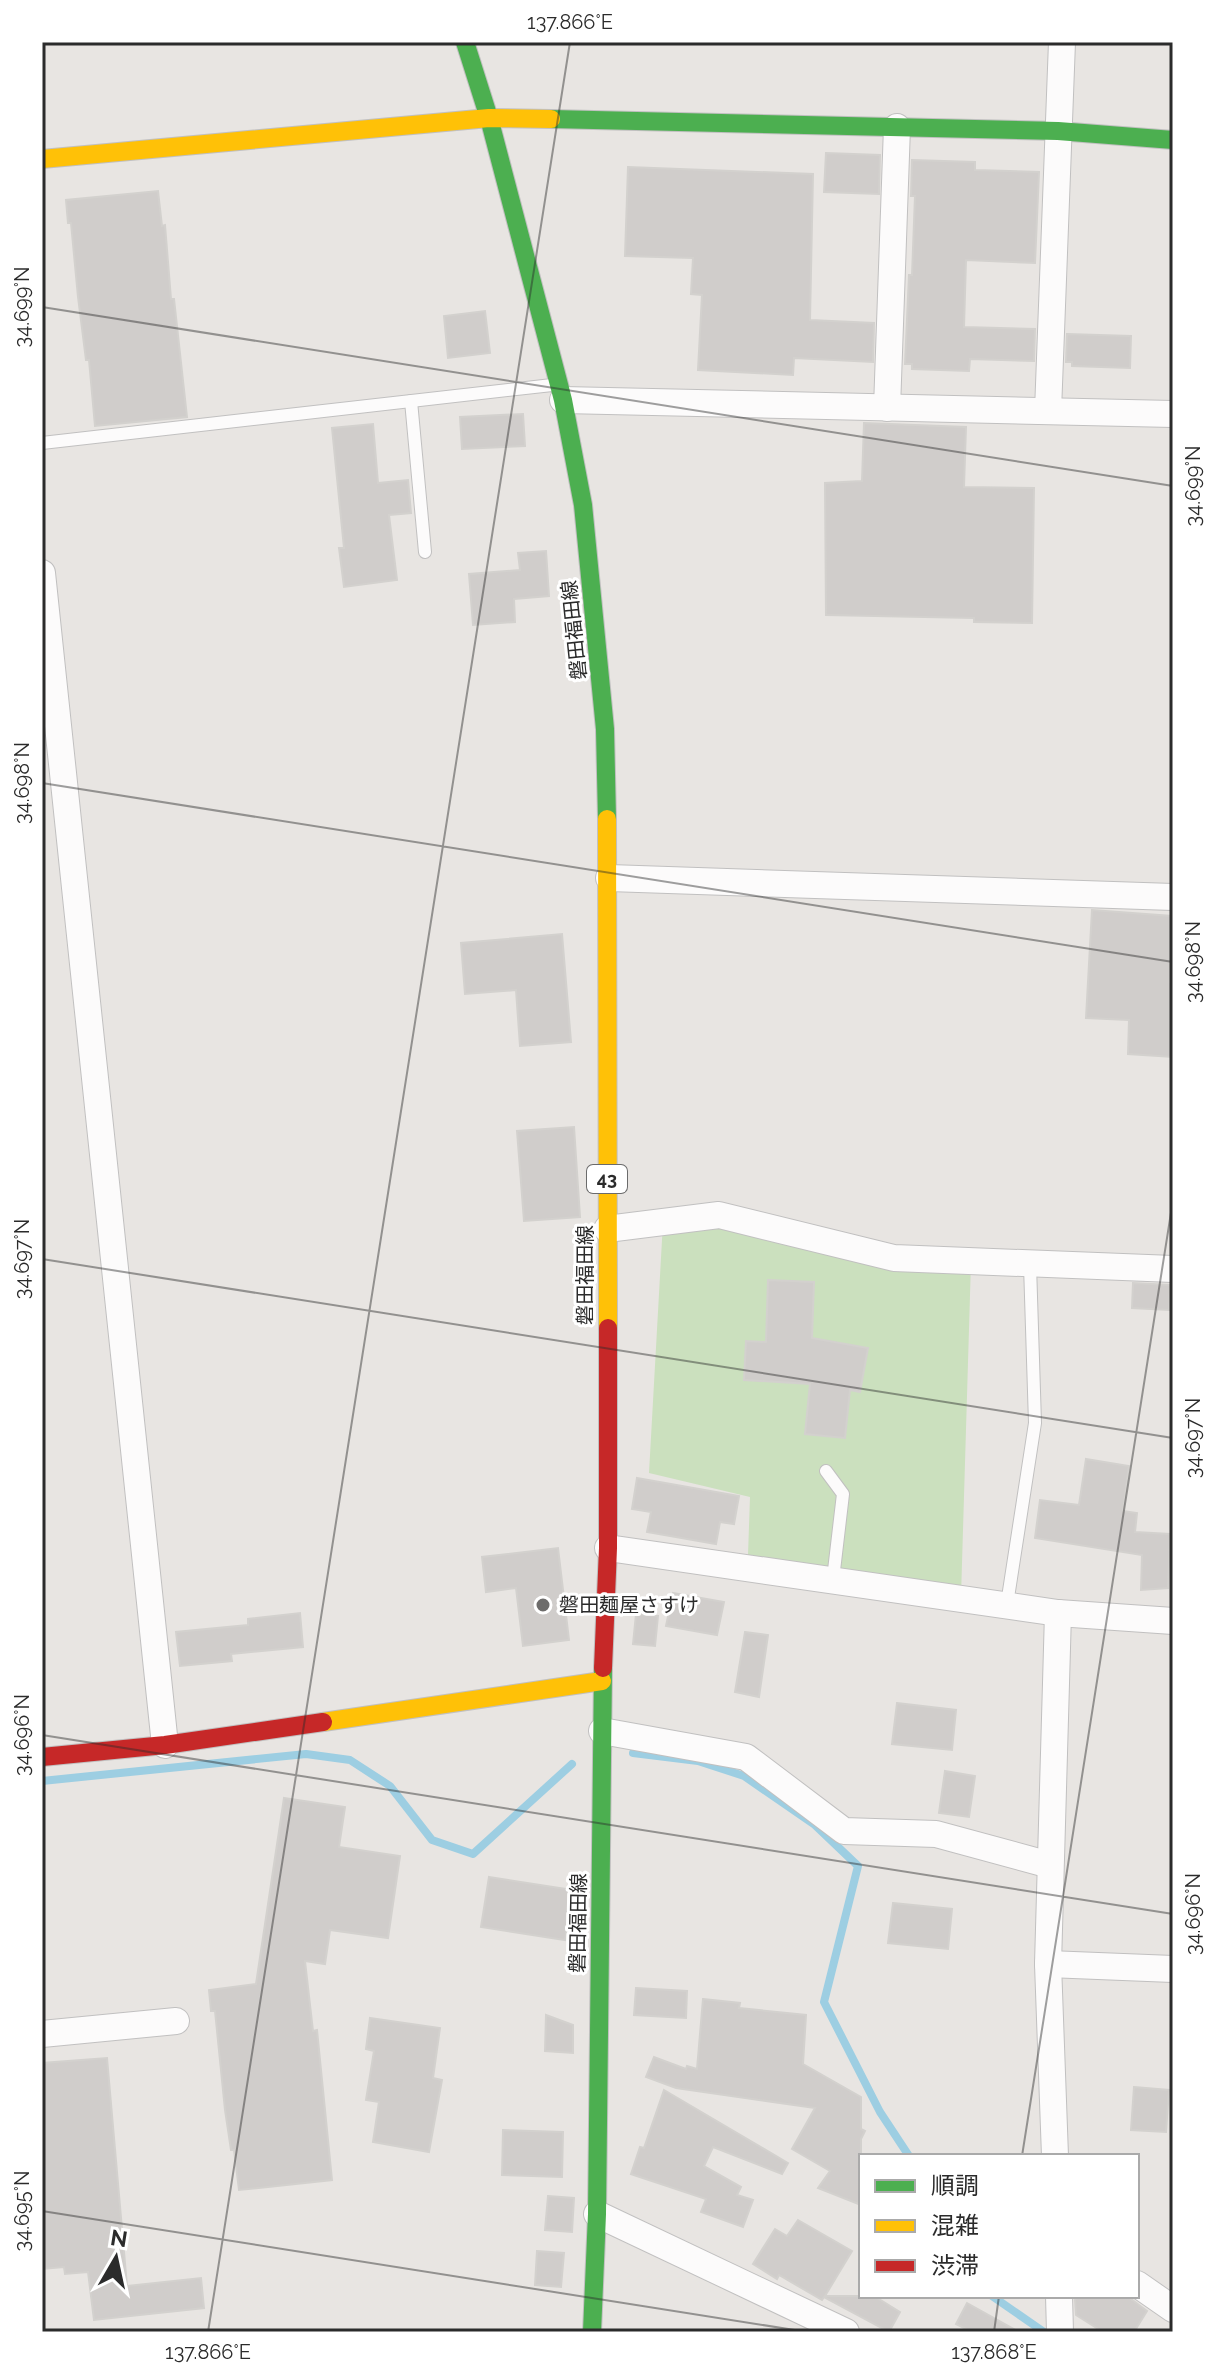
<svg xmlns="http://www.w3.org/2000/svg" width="1215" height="2374" font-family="Raleway,'Noto Sans JP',sans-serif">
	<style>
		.green { fill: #cbe0be }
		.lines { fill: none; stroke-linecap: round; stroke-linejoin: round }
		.stream { stroke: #9dcee2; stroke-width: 8 }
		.building { fill: #d0cdcb; stroke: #d3d1ce; stroke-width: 2 }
		.lane-casing { stroke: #c1c0c0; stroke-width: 14 }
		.street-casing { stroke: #c1c0c0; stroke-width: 28 }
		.fast-casing { stroke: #c1c0c0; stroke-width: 20 }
		.slow-casing { stroke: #c1c0c0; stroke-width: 20 }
		.jam-casing { stroke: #c1c0c0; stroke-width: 20 }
		.lane { stroke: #fcfbfb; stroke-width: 12 }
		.street { stroke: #fcfbfb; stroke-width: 26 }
		.fast { stroke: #4caf50; stroke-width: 18 }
		.slow { stroke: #ffc107; stroke-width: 18 }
		.jam { stroke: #c62828; stroke-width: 18 }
		.ticks { fill: none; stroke: #2b2b2b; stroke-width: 2; stroke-opacity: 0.45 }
		.poi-dot { fill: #6d6c6b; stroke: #fff; stroke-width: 3 }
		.labels { text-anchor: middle; stroke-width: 6; stroke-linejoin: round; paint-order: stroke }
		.shield { fill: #fff; stroke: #6b6b6b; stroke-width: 2 }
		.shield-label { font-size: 18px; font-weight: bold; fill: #2b2b2b }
		.street-label { font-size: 20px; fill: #2b2b2b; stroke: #fff }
		.poi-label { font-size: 20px; fill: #2b2b2b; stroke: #fff; text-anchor: start }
		.neatline { fill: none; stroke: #2b2b2b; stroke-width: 3 }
		.ticks-label { font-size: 20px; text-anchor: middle; fill: #2b2b2b }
	</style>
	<rect width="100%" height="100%" fill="#e8e5e2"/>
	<path class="green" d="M 742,1221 L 971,1262 L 961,1597 L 748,1555 L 750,1497 L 649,1473 L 663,1222 Z"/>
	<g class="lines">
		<g class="stream">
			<path d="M 633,1753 L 698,1761 L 744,1776 L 815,1825 L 858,1866 L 824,2002 L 880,2112 L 909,2156"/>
			<path d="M 42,1781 L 306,1754 L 350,1760 L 390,1786 L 432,1840 L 473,1854 L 572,1764"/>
			<path d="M 992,2296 L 1044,2332"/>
		</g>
	</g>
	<g class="building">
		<path d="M 826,153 L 880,155 L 879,194 L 824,192 Z"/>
		<path d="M 912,160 L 975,162 L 975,170 L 1039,172 L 1035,263 L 966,260 L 964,327 L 1035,329 L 1034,361 L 970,359 L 969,371 L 912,369 L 912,364 L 905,364 L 909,275 L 912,275 L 915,196 L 911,196 Z"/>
		<path d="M 628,167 L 813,174 L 810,320 L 874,323 L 873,362 L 794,358 L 793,375 L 698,370 L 702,295 L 691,294 L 693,258 L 625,256 Z"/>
		<path d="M 158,191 L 162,226 L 165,225 L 171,299 L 174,299 L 187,417 L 95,426 L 89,360 L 86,360 L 78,297 L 71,223 L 68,223 L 66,200 Z"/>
		<path d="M 485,311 L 490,353 L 448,358 L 444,316 Z"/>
		<path d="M 1067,334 L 1131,336 L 1130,368 L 1072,366 L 1072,362 L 1066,362 Z"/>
		<path d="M 523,414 L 525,446 L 462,449 L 460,417 Z"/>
		<path d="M 864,423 L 966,427 L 964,487 L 1034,488 L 1032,623 L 974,622 L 974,618 L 826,615 L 825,483 L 862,481 Z"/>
		<path d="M 373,424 L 378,483 L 408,480 L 411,513 L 389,515 L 397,580 L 344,587 L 339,548 L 344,548 L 332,428 Z"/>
		<path d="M 546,551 L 549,596 L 514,599 L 515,622 L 473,625 L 469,574 L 520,570 L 518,553 Z"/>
		<path d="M 1092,910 L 1172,916 L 1170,982 L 1173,982 L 1173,1057 L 1128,1054 L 1129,1020 L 1086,1018 Z"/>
		<path d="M 562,934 L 571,1042 L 520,1046 L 516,990 L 465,994 L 461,943 Z"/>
		<path d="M 574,1127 L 580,1217 L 524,1221 L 517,1131 Z"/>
		<path d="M 768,1280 L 814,1282 L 812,1338 L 868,1348 L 860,1392 L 850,1390 L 845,1438 L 805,1434 L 810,1384 L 744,1380 L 746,1341 L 766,1342 Z"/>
		<path d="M 1133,1283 L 1170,1285 L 1169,1310 L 1132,1308 Z"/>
		<path d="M 1086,1459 L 1129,1466 L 1123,1511 L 1137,1513 L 1135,1532 L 1170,1534 L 1168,1588 L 1141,1590 L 1142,1555 L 1035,1538 L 1040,1500 L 1079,1505 Z"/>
		<path d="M 637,1478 L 739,1496 L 734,1524 L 720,1522 L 716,1544 L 647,1532 L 651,1512 L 632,1509 Z"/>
		<path d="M 558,1548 L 569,1640 L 523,1646 L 516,1588 L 486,1592 L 482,1557 Z"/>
		<path d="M 673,1593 L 724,1602 L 717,1635 L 666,1626 Z"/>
		<path d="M 300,1613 L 303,1647 L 231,1654 L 232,1661 L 180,1666 L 176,1632 L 248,1625 L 248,1619 Z"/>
		<path d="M 636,1614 L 658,1616 L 655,1646 L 633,1644 Z"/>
		<path d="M 745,1632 L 768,1635 L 759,1697 L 735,1692 Z"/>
		<path d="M 897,1703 L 956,1710 L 952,1750 L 892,1744 Z"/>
		<path d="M 945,1771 L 975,1776 L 969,1817 L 939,1813 Z"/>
		<path d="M 284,1798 L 345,1807 L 339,1847 L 400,1856 L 388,1938 L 330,1930 L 325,1964 L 305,1961 L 313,2031 L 317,2030 L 332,2180 L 239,2190 L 234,2150 L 231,2150 L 225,2110 L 215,2011 L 211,2011 L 209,1990 L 256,1984 Z"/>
		<path d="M 489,1877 L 573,1890 L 565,1940 L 481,1927 Z"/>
		<path d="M 893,1903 L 952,1909 L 948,1949 L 888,1943 Z"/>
		<path d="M 636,1988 L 687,1991 L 686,2018 L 634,2015 Z"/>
		<path d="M 703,1999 L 740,2003 L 739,2008 L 806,2015 L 803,2064 L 861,2097 L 861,2129 L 865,2131 L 861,2139 L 861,2205 L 818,2188 L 830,2171 L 792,2149 L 815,2108 L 676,2088 L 646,2077 L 654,2057 L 686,2069 L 687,2066 L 697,2069 Z"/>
		<path d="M 546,2015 L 573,2025 L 573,2053 L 545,2051 Z"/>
		<path d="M 370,2018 L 440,2028 L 433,2078 L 442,2080 L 429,2152 L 373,2142 L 379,2102 L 366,2100 L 374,2051 L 366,2049 Z"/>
		<path d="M 107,2058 L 127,2286 L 201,2278 L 204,2308 L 94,2320 L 88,2272 L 65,2274 L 64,2267 L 42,2269 L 42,2063 Z"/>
		<path d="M 1134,2087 L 1169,2090 L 1166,2132 L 1131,2130 Z"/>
		<path d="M 664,2090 L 788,2163 L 782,2174 L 713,2147 L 704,2166 L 741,2187 L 737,2195 L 753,2200 L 743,2227 L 701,2212 L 706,2199 L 631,2174 L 640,2147 L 644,2148 Z"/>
		<path d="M 503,2130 L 563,2132 L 562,2177 L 502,2175 Z"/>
		<path d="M 548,2196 L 574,2198 L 572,2232 L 545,2230 Z"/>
		<path d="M 798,2220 L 852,2251 L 825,2296 L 874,2296 L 900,2312 L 889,2332 L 824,2297 L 822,2300 L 779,2275 L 777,2279 L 753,2264 L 775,2229 L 787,2236 Z"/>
		<path d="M 537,2251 L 564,2253 L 561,2287 L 535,2285 Z"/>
		<path d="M 1078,2296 L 1127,2296 L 1147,2311 L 1134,2332 L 1103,2332 L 1076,2315 L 1075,2300 Z"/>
		<path d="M 967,2303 L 1019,2332 L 972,2332 L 956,2324 Z"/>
	</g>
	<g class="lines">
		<defs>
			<g id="lane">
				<path d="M 411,401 L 425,552"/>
				<path d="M 42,443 L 552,385"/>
				<path d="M 826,1471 L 843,1494 L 833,1579"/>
				<path d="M 1007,1604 L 1035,1423 L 1030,1265"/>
			</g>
			<g id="street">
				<path d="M 563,400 L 1173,414"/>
				<path d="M 887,408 L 897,127"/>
				<path d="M 1048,411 L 1062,42"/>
				<path d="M 42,573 L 165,1745"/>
				<path d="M 609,878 L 1173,897"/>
				<path d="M 607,1229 L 719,1215 L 894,1258 L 1173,1269"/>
				<path d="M 608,1548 L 1058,1613 L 1173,1621"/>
				<path d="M 602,1731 L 746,1757 L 844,1831 L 936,1834 L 1050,1865"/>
				<path d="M 1048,1964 L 1173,1969"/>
				<path d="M 42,2034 L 176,2021"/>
				<path d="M 1055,2156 L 1048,1964 L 1058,1613"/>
				<path d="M 597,2214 L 846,2332"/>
				<path d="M 1137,2284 L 1173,2309"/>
				<path d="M 1059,2296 L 1060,2332"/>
			</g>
			<g id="fast">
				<path d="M 465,42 L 489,118 L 563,400 L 583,505 L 605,729 L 607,819"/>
				<path d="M 551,119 L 1058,131 L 1173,140"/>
				<path d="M 592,2332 L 597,2214 L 603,1668"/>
			</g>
			<g id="slow">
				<path d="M 42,159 L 489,118 L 551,119"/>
				<path d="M 607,819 L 608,1328"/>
				<path d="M 323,1722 L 602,1681"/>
			</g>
			<g id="jam">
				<path d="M 603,1668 L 608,1548 L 608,1328"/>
				<path d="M 42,1757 L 165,1745 L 323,1722"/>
			</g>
		</defs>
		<use href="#lane" class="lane-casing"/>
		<use href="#street" class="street-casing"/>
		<use href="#fast" class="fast-casing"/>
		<use href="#slow" class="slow-casing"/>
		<use href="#jam" class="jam-casing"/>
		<use href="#lane" class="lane"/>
		<use href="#street" class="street"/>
		<use href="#fast" class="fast"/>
		<use href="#slow" class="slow"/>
		<use href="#jam" class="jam"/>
	</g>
	<path class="ticks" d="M 42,307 L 1173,486M 42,783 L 1173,962M 42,1259 L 1173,1438M 42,1735 L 1173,1914M 1022,2156 L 1173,1200M 42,2211 L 807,2332M 208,2332 L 570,42M 994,2332 L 999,2296"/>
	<circle class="poi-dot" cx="543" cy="1605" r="8"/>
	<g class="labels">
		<rect class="shield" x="587" y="1165" width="40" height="28" rx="6"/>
		<g class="shield-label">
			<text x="607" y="1185">43</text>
		</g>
		<g class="street-label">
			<text transform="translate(574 630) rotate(-96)" y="7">磐田福田線</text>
			<text transform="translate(585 1275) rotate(-90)" y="7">磐田福田線</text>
			<text transform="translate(578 1923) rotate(-89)" y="7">磐田福田線</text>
		</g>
		<g class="poi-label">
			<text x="559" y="1612">磐田麺屋さすけ</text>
		</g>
	</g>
	<rect width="1215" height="2374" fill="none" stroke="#ffffff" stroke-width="88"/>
	<rect x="859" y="2154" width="280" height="144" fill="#ffffff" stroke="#aaaaaa" stroke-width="2"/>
	<rect x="875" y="2180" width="40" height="12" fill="#4caf50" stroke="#aaaaaa" stroke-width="2"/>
	<text x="931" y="2194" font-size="24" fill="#2b2b2b">順調</text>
	<rect x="875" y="2220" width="40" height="12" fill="#ffc107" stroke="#aaaaaa" stroke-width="2"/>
	<text x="931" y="2234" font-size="24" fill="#2b2b2b">混雑</text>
	<rect x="875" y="2260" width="40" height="12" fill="#c62828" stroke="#aaaaaa" stroke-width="2"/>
	<text x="931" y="2274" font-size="24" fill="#2b2b2b">渋滞</text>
	<g transform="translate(116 2258) rotate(9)" stroke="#ffffff" stroke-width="6" paint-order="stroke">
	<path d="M0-6L14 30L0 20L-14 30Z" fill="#2b2b2b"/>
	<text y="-12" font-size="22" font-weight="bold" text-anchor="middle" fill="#2b2b2b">N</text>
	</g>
	<rect x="44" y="44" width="1127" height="2286" class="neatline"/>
	<g class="ticks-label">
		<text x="570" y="29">137.866°E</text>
		<text transform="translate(22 307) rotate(-90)" y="7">34.699°N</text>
		<text transform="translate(1193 486) rotate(-90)" y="7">34.699°N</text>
		<text transform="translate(22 783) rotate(-90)" y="7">34.698°N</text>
		<text transform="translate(1193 962) rotate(-90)" y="7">34.698°N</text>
		<text transform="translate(22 1259) rotate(-90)" y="7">34.697°N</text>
		<text transform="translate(1193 1438) rotate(-90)" y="7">34.697°N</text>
		<text transform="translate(22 1735) rotate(-90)" y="7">34.696°N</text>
		<text transform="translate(1193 1914) rotate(-90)" y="7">34.696°N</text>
		<text transform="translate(22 2211) rotate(-90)" y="7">34.695°N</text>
		<text x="208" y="2359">137.866°E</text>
		<text x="994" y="2359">137.868°E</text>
	</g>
</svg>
